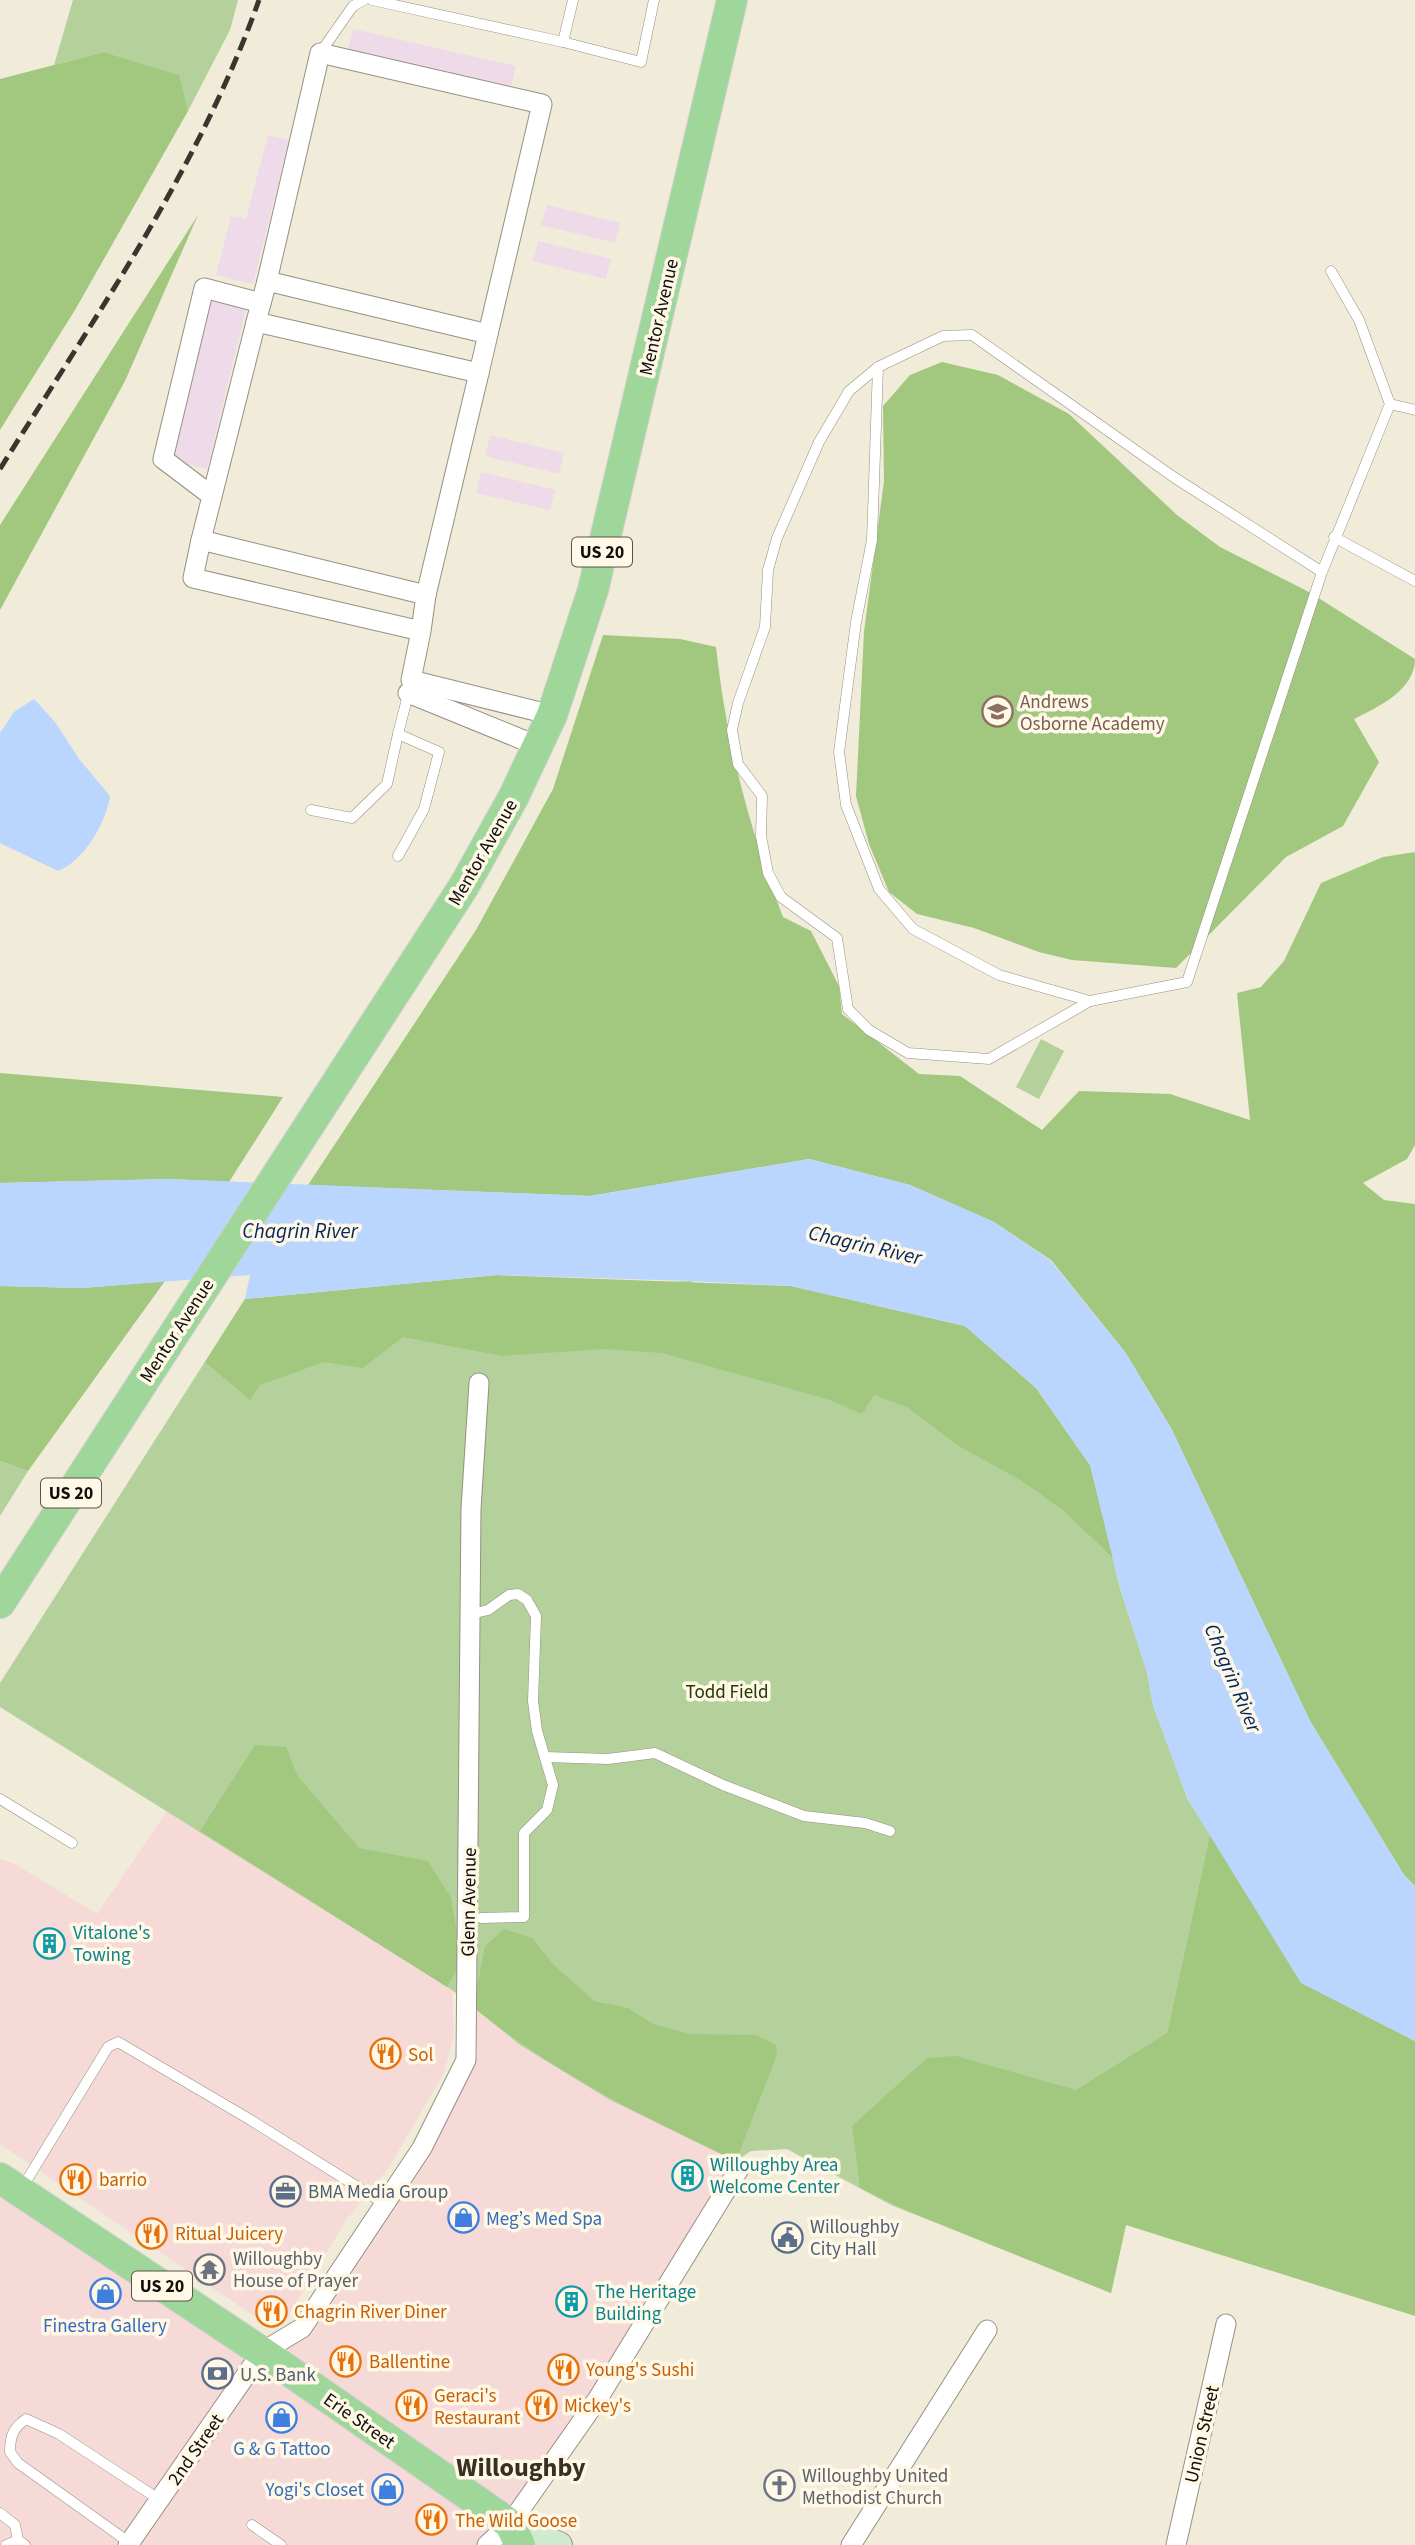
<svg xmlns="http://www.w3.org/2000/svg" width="1415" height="2545" font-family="'Source Sans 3',sans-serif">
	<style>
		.commercial { fill: #f5dad7 }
		.industrial { fill: #efdaea }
		.green { fill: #b4d19c }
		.forest { fill: #a1c87e }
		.water { fill: #bad5fe }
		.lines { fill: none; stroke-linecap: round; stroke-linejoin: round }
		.lane-casing { stroke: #969080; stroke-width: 11 }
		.street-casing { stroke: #969080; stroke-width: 21 }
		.secondary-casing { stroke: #969080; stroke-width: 28 }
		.primary-casing { stroke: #cfcfce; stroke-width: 32 }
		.lane { stroke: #fff; stroke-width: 10 }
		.street { stroke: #fff; stroke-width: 19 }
		.secondary { stroke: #cfebcd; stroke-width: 26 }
		.primary { stroke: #9fd79b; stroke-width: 30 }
		.rail { stroke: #39362f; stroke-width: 5; stroke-dasharray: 14 7; stroke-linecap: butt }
		.labels { text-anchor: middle; stroke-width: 7; stroke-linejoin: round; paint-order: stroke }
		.shield { fill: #fff8e7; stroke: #58544c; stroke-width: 2 }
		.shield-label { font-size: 18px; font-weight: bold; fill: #100e09 }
		.street-label { font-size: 19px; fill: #100e09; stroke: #fff8e7 }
		.education-label { font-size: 19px; fill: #785e54; stroke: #fff8e7; text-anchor: start }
		.park-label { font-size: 19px; fill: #233a03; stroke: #fff8e7 }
		.culture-label { font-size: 19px; fill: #0d838f; stroke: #fff8e7; text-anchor: start }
		.food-label { font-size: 19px; fill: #c56008; stroke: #fff8e7; text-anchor: start }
		.service-label { font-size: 19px; fill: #4e5e75; stroke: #fff8e7; text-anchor: start }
		.shop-label { font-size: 19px; fill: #366cbe; stroke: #fff8e7 }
		.worship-label { font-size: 19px; fill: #5b616d; stroke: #fff8e7; text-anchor: start }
		.water-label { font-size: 21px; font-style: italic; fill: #00255f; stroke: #fff8e7 }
		.district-label { font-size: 26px; font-weight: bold; fill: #363124; stroke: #fff8e7 }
	</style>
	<rect width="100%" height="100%" fill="#f1ebda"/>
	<g class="commercial">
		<path d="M 167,1811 L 452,1990 L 454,2035 L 444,2073 L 389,2167 L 347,2219 L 284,2323 L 266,2324 L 0,2144 L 0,1859 L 15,1864 L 97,1914 Z"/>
		<path d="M 473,2007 L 520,2045 L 610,2100 L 736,2161 L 595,2395 L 509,2517 L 272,2353 L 437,2131 L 477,2056 Z"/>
		<path d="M 0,2182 L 257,2354 L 124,2545 L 0,2545 Z"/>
		<path d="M 264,2360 L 494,2518 L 492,2531 L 478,2545 L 134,2545 Z"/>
	</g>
	<g class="industrial">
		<path d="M 353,29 L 516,66 L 511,87 L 348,49 Z"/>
		<path d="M 268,135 L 289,140 L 253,284 L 216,275 L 231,216 L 246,219 Z"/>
		<path d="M 547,205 L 620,223 L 615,243 L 541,225 Z"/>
		<path d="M 538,241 L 611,259 L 606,279 L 533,261 Z"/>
		<path d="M 209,300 L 246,309 L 207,469 L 170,460 Z"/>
		<path d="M 490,435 L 564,453 L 559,474 L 485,456 Z"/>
		<path d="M 481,472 L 555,490 L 550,510 L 476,493 Z"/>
	</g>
	<g class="green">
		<path d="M 73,0 L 238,0 L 230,30 L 188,111 L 178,75 L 104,52 L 54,65 Z"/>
		<path d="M 1041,1039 L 1064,1051 L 1039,1099 L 1016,1087 Z"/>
		<path d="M 690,1281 L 1090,1465 L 1120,1588 L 1147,1672 L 1153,1705 L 1188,1800 L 1210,1834 L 1111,2293 L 891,2205 L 787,2149 L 751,2151 L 736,2161 L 610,2100 L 520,2045 L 452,1990 L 0,1707 L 0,1683 L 245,1299 Z"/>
		<path d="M 0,1461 L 28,1471 L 0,1516 Z"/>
	</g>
	<g class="forest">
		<path d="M 104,52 L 179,75 L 188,111 L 75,310 L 0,430 L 0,79 Z"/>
		<path d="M 198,215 L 125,381 L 0,610 L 0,525 Z"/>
		<path d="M 942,362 L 998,375 L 1069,414 L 1177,515 L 1220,547 L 1309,592 L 1415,659 C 1415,690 1378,707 1354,719 L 1379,762 L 1343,826 L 1286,857 L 1176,968 L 1072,960 L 1039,952 L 974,928 L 917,914 L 889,892 L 869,844 L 856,796 L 864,632 L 884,481 L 883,406 L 910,375 Z"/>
		<path d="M 603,635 L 680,639 L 716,647 C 727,745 748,824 783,917 L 811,931 L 839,986 L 842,1014 L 919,1074 L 960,1076 L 1042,1130 L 1079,1091 L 1170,1094 L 1250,1120 L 1237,993 L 1261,987 L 1284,961 L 1321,883 L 1383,857 L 1415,852 L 1415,1145 L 1407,1159 L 1363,1183 L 1384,1200 L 1415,1204 L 1415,1886 L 1404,1875 L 1310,1721 L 1171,1428 L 1125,1352 L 1051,1260 L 994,1222 L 910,1185 L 809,1159 L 590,1196 L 308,1185 L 476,930 L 553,789 Z"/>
		<path d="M 0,1073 L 283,1097 L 229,1182 L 170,1179 L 0,1183 Z"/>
		<path d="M 497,1275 L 791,1286 L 965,1326 L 1036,1388 L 1090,1465 L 1113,1558 L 1064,1511 L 1022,1481 L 957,1445 L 907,1407 L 874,1395 L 862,1414 L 830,1400 L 662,1353 L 605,1349 L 502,1356 L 403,1337 L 363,1368 L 324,1362 L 260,1385 L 250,1400 L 205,1362 L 245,1299 Z"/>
		<path d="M 165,1281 L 28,1471 L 0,1461 L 0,1286 L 83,1288 Z"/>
		<path d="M 255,1745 L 286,1747 L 297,1775 L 359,1848 L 428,1861 L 451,1898 L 462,1961 L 447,1987 L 200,1831 Z"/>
		<path d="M 1210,1834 L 1302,1983 L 1415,2041 L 1415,2316 L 1126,2225 L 1111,2293 L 908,2211 L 860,2188 L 852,2126 L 927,2058 L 956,2056 L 1076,2090 L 1167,2033 Z"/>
		<path d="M 504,1929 L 532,1938 L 554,1965 L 594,2001 L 628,2008 L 653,2024 L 689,2034 L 756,2035 L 776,2045 L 777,2055 L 736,2161 C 640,2115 557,2075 473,2007 L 485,1946 Z"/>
	</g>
	<g class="water">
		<path d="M 34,699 L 55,722 L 79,759 L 110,796 C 106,823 84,861 58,871 L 0,843 L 0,733 L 14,712 Z"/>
		<path d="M 809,1159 L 910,1185 L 994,1222 L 1050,1260 L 1125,1352 L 1171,1428 L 1310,1721 L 1404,1875 L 1415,1886 L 1415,2041 L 1301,1983 L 1188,1800 L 1153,1705 L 1147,1672 L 1120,1588 L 1090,1465 L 1036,1388 L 965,1326 L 791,1286 L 690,1281 L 497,1275 L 245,1299 L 250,1275 L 83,1288 L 0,1286 L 0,1183 L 170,1179 L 590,1196 Z"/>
	</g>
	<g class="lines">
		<defs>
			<g id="lane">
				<path d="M 372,0 L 563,42"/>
				<path d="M 573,0 L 563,42 L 641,62 L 654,0"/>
				<path d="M 320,53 L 353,6 L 364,0"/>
				<path d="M 878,367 L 872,540 L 856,622 L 839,752 L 846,805 L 879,889 L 913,929 L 999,975 L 1090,1001"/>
				<path d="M 1390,404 L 1415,410"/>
				<path d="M 1334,537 L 1415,581"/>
				<path d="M 1322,572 L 1187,982 L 1090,1001 L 989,1059 L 908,1053 L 869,1030 L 848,1009 L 837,938 L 781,897 L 768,873 L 761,836 L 762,796 L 738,764 L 732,730 L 738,703 L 765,627 L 768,570 L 777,538 L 819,442 L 849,391 L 878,367 L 943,336 L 972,335 L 1175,478 L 1322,572 L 1390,404 L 1359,320 L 1331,271"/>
				<path d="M 311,810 L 352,818 L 387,784 L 398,734"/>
				<path d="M 398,856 L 424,809 L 439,752 L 398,734 L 409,691"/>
				<path d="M 471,1614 L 488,1610 L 509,1595 L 518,1594 L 527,1600 L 536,1616 L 533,1701 L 537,1731 L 553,1785 L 547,1810 L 524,1833 L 524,1917 L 481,1918"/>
				<path d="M 545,1757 L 608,1759 L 655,1753 L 723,1785 L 804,1816 L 865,1823 L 890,1831"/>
				<path d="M 0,1799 L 72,1843"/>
				<path d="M 22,2188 L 108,2047 L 118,2042 L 249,2119 L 385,2204"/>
				<path d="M 0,2513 L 15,2525 L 18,2540 L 25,2545"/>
				<path d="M 252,2525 L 281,2545"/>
				<path d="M 130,2543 L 18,2463 L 10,2452 C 10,2436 13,2428 26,2419 L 59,2434 L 160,2500"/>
				<path d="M 6,2545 L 18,2540"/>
			</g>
			<g id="street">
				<path d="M 267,281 L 320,53 L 542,104 L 488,334"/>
				<path d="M 256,322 L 267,281 L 488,334 L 479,373"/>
				<path d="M 212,496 L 163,459 L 204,288 L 261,303"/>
				<path d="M 201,540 L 256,322 L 479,373 L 426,595"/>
				<path d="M 421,631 L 426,595 L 201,540 L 193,578 L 421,631 L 411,680 L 552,715"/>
				<path d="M 408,693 L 538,746"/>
				<path d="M 128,2545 L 262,2352 L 302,2328 L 422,2148 L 466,2060 L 471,1509 L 479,1383"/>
				<path d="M 487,2545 L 510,2524 L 597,2400 L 739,2169"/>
				<path d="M 851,2545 L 987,2330"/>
				<path d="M 1176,2545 L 1226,2324"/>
			</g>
			<path id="secondary" d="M 510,2524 L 559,2545"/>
			<g id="primary">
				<path d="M 0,1603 L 464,886 L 514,796 L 552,715 L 593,590 L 732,0"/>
				<path d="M 0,2178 L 262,2352 L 510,2524 L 520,2545"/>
			</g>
		</defs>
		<use href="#lane" class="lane-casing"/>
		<use href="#street" class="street-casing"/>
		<use href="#secondary" class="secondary-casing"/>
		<use href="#primary" class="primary-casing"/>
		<use href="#lane" class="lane"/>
		<use href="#street" class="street"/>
		<use href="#secondary" class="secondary"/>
		<use href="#primary" class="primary"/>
		<path class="rail" d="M 0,469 C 94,318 199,169 259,0"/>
	</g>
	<defs>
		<symbol id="school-ring" viewBox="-11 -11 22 22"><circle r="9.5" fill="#fff8e7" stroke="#8d6e63" stroke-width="1.5"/><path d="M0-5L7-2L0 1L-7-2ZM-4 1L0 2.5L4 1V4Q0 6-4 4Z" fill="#8d6e63"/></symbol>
		<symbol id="building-ring" viewBox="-11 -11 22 22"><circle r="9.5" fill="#fff8e7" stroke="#0f9aa8" stroke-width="1.5"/><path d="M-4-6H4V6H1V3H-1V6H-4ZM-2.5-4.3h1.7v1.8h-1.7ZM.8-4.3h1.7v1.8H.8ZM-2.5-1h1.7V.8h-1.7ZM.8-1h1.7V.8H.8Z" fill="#0f9aa8"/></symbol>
		<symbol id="restaurant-ring" viewBox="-11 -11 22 22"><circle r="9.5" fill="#fff8e7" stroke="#e8710a" stroke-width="1.5"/><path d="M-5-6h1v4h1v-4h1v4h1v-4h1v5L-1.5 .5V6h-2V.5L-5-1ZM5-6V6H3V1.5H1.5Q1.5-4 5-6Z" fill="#e8710a"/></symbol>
		<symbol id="office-ring" viewBox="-11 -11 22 22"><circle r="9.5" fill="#fff8e7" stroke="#5c6f8a" stroke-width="1.5"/><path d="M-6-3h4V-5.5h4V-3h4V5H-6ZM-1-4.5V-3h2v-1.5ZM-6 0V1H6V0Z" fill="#5c6f8a"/></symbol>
		<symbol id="shop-ring" viewBox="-11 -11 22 22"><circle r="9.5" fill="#fff8e7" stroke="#3f7fe0" stroke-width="1.5"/><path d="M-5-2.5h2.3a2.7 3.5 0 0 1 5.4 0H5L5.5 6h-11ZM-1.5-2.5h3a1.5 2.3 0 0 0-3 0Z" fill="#3f7fe0"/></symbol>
		<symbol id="civic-ring" viewBox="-11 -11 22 22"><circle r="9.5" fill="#fff8e7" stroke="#5c6f8a" stroke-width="1.5"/><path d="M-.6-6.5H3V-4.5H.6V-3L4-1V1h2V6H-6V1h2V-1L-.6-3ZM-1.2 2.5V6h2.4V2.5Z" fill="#5c6f8a"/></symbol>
		<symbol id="temple-ring" viewBox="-11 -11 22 22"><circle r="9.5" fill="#fff8e7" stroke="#6b7280" stroke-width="1.5"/><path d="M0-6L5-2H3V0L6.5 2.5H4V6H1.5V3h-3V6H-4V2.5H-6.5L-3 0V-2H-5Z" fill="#6b7280"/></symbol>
		<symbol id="bank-ring" viewBox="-11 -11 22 22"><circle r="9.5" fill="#fff8e7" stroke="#5c6f8a" stroke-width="1.5"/><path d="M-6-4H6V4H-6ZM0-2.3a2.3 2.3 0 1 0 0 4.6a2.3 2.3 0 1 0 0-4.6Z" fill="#5c6f8a"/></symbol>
		<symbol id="church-ring" viewBox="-11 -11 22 22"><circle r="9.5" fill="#fff8e7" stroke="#6b7280" stroke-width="1.5"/><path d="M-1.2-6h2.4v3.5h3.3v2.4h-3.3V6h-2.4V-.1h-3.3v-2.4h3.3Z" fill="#6b7280"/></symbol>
	</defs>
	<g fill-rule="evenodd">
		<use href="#school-ring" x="980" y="694" width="35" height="35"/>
		<use href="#building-ring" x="32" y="1926" width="35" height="35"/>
		<use href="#restaurant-ring" x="368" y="2036" width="35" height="35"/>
		<use href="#building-ring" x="670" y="2158" width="35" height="35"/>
		<use href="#restaurant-ring" x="58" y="2162" width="35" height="35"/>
		<use href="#office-ring" x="268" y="2174" width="35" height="35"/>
		<use href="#shop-ring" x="446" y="2200" width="35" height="35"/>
		<use href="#restaurant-ring" x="134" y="2216" width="35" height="35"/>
		<use href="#civic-ring" x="770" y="2220" width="35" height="35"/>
		<use href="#temple-ring" x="192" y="2252" width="35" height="35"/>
		<use href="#shop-ring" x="88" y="2276" width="35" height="35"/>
		<use href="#building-ring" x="554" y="2284" width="35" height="35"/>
		<use href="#restaurant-ring" x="254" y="2294" width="35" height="35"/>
		<use href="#restaurant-ring" x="328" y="2344" width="35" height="35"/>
		<use href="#restaurant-ring" x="546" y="2352" width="35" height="35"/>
		<use href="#bank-ring" x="200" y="2356" width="35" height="35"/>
		<use href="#restaurant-ring" x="524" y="2388" width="35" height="35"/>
		<use href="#restaurant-ring" x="394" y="2388" width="35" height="35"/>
		<use href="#shop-ring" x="264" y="2400" width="35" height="35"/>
		<use href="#church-ring" x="762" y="2468" width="35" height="35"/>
		<use href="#shop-ring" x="370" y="2472" width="35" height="35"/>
		<use href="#restaurant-ring" x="414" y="2502" width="35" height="35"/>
	</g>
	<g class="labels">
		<g class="shield">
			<rect x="572" y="537.5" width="60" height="29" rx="5"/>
			<rect x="41" y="1478.5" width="60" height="29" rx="5"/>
			<rect x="132" y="2271.5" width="60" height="29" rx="5"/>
		</g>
		<g class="shield-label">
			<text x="602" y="558">US 20</text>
			<text x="71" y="1499">US 20</text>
			<text x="162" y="2292">US 20</text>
		</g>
		<g class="street-label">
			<text transform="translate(658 317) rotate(-77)" y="7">Mentor Avenue</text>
			<text transform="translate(482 852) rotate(-60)" y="7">Mentor Avenue</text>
			<text transform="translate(176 1330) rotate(-57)" y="7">Mentor Avenue</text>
			<text transform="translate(468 1902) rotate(-89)" y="7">Glenn Avenue</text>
			<text transform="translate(360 2420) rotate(35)" y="7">Erie Street</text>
			<text transform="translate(1201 2434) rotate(-77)" y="7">Union Street</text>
			<text transform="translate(195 2449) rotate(-55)" y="7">2nd Street</text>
		</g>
		<g class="education-label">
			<text x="1020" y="708">Andrews<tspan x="1020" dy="22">Osborne Academy</tspan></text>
		</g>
		<g class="park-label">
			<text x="727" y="1698">Todd Field</text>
		</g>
		<g class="culture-label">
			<text x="73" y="1939">Vitalone's<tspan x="73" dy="22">Towing</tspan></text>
			<text x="710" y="2171">Willoughby Area<tspan x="710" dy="22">Welcome Center</tspan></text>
			<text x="595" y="2298">The Heritage<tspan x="595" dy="22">Building</tspan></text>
		</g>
		<g class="food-label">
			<text x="408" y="2061">Sol</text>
			<text x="99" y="2186">barrio</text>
			<text x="175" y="2240">Ritual Juicery</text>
			<text x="294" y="2318">Chagrin River Diner</text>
			<text x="369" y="2368">Ballentine</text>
			<text x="586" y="2376">Young's Sushi</text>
			<text x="434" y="2402">Geraci's<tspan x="434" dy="22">Restaurant</tspan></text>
			<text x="564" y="2412">Mickey's</text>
			<text x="455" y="2527">The Wild Goose</text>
		</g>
		<g class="service-label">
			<text x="308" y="2198">BMA Media Group</text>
			<text x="810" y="2233">Willoughby<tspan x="810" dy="22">City Hall</tspan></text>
			<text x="240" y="2381">U.S. Bank</text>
		</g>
		<g class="shop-label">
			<text x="486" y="2225" text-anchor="start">Meg’s Med Spa</text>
			<text x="105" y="2332">Finestra Gallery</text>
			<text x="282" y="2455">G &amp; G Tattoo</text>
			<text x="364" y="2496" text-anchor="end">Yogi's Closet</text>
		</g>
		<g class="worship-label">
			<text x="233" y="2265">Willoughby<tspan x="233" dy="22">House of Prayer</tspan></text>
			<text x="802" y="2482">Willoughby United<tspan x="802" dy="22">Methodist Church</tspan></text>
		</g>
		<g class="water-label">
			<text x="300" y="1238">Chagrin River</text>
			<text transform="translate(865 1245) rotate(13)" y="7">Chagrin River</text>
			<text transform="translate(1233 1678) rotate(67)" y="7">Chagrin River</text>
		</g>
		<g class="district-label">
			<text x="521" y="2476">Willoughby</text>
		</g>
	</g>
</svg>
